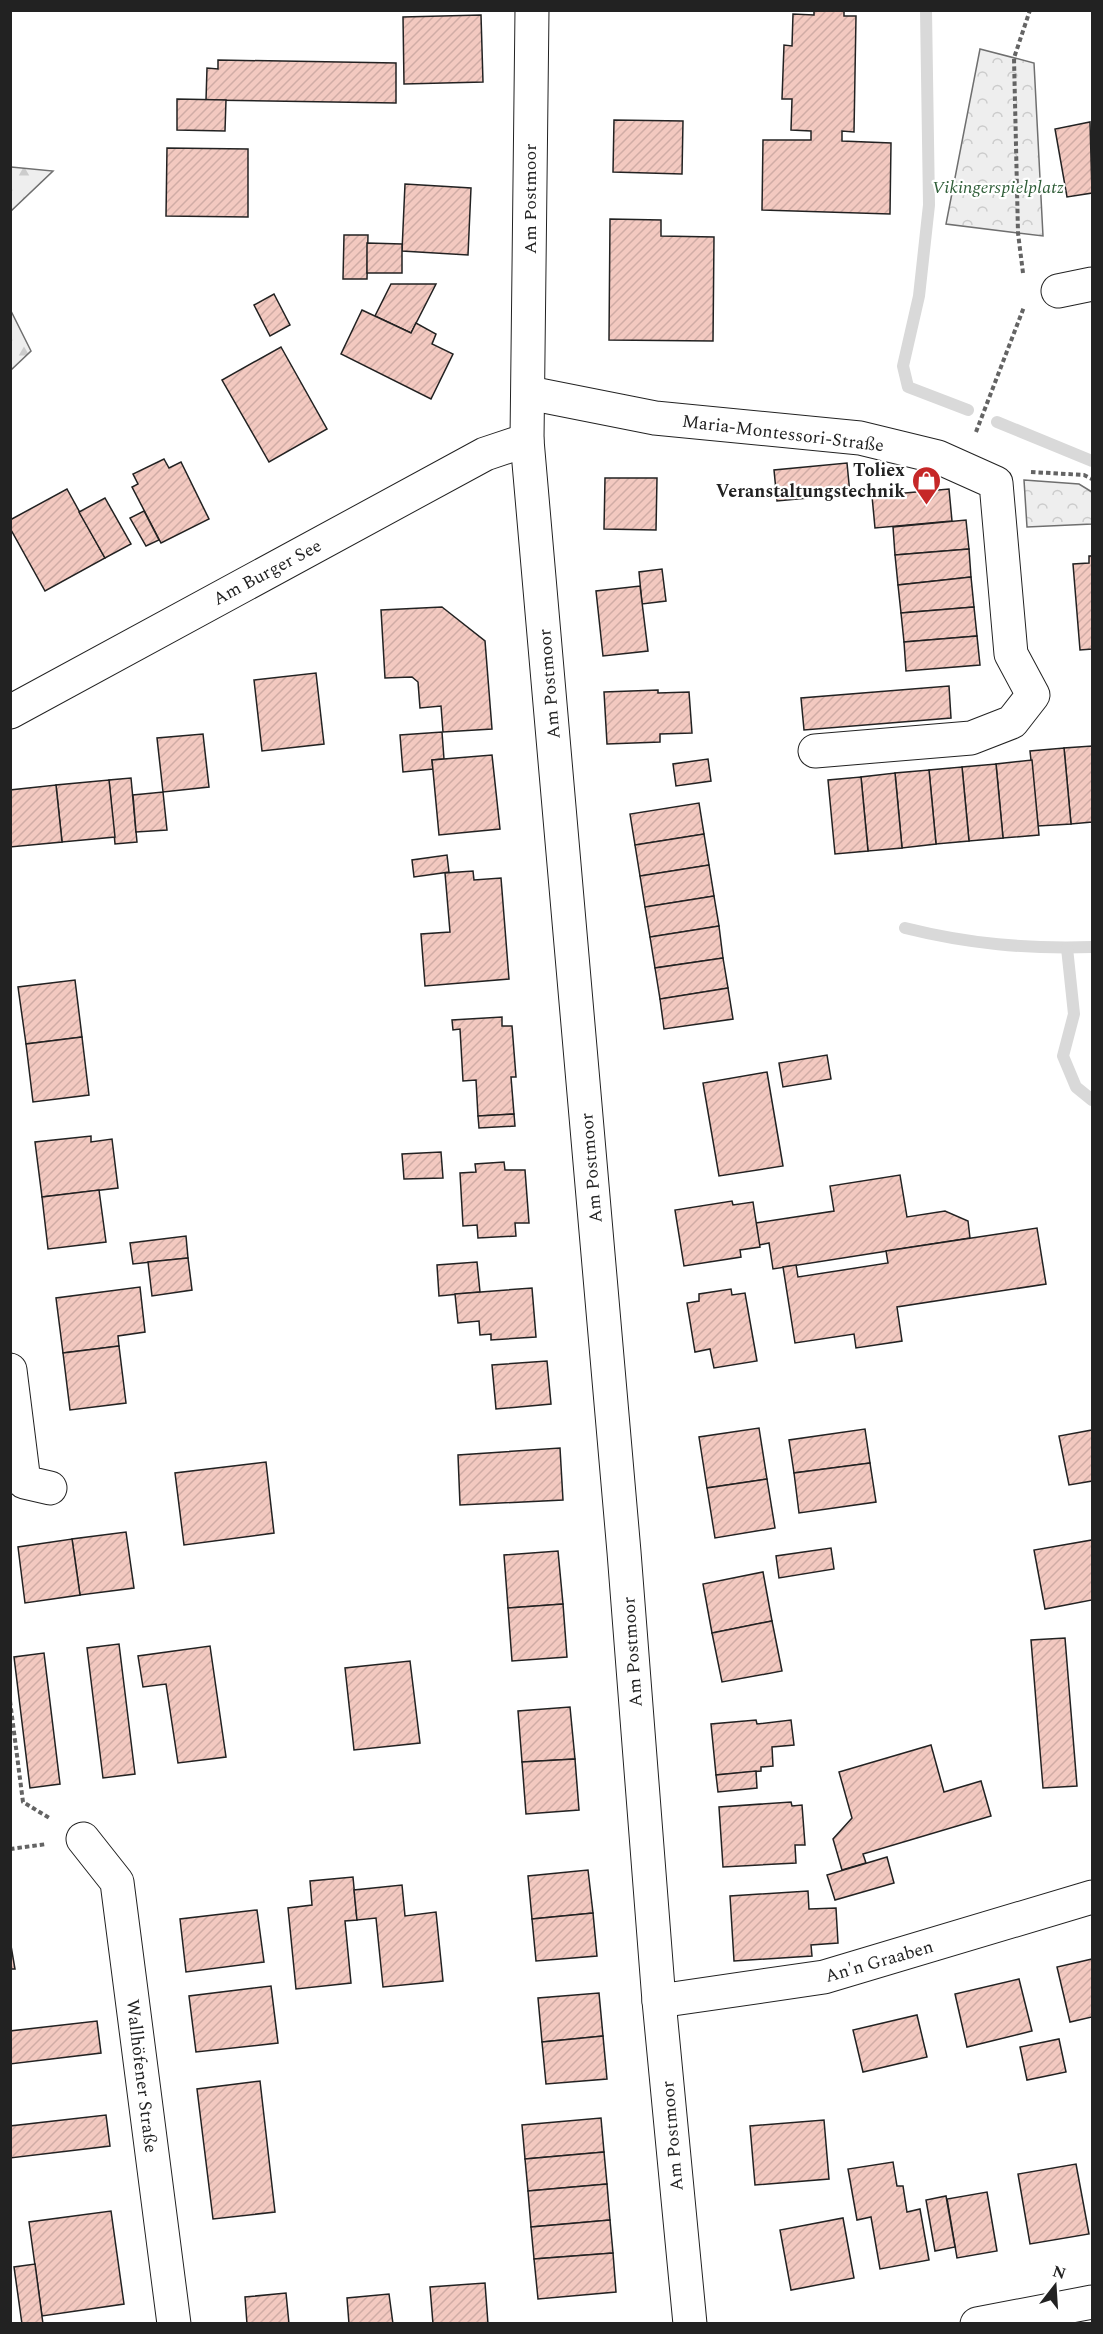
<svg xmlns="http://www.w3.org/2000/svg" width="1103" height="2334" font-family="Spectral,serif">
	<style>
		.forest { fill: url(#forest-firs); stroke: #6f6f6f; stroke-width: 1.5 }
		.park { fill: url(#park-crowns); stroke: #6f6f6f; stroke-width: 1.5 }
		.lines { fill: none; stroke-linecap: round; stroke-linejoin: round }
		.stream { stroke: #d9d9d9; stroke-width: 12 }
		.building { fill: url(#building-hatch); stroke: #222; stroke-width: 1.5 }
		.minor-casing { stroke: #222; stroke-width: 35 }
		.path { stroke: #646464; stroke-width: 4; stroke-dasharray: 4.5 3; stroke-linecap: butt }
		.minor { stroke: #fff; stroke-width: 33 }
		.labels { text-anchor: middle; stroke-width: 4.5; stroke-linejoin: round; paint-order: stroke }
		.park-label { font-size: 18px; font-style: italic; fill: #2f5e38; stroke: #fff }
		.street-label { font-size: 18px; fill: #222; stroke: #fff }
		.poi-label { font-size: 18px; font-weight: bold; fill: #222; stroke: #fff; text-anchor: end }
	</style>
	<defs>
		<pattern id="forest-firs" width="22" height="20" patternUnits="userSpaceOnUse" patternTransform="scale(1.5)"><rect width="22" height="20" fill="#eee"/><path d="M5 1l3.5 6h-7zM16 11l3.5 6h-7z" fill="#ccc"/></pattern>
		<pattern id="park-crowns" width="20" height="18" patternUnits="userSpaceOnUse" patternTransform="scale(1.5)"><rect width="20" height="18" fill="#eee"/><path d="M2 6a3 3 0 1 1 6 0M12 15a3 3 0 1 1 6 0" fill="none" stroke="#ccc"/></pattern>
		<pattern id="building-hatch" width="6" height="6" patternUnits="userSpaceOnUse" patternTransform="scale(1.5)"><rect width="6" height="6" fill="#f3c9c0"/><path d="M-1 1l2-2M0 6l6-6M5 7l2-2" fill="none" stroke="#d0aca5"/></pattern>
	</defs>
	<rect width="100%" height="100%" fill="#fff"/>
	<g class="forest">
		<path d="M 11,167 L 53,171 L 11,211 L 10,167 Z"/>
		<path d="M 11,311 L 31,351 L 11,370 L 10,370 Z"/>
	</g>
	<g class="park">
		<path d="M 980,49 L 1034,63 L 1043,236 L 946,224 Z"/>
		<path d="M 1024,480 L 1079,484 L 1092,492 L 1092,524 L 1027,527 Z"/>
	</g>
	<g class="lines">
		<g class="stream">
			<path d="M 926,10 L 929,205 L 919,296 L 903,366 L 908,387 L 968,410"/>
			<path d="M 997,422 L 1092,461"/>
			<path d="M 905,928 C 969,944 1027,949 1092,947"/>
			<path d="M 1067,948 L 1074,1014 L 1063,1056 L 1076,1087 L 1092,1100"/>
		</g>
	</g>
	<g class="building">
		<path d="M 814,10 L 844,10 L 844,16 L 856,16 L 854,132 L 842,131 L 842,141 L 891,143 L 890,214 L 762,210 L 763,140 L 811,140 L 811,131 L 791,130 L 792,99 L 782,99 L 784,45 L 792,46 L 793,14 L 814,15 Z"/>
		<path d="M 481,15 L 483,82 L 404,84 L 403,17 Z"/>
		<path d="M 218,60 L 396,63 L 396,103 L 206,100 L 207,68 L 218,69 Z"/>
		<path d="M 177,99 L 226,100 L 225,131 L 177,130 Z"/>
		<path d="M 614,120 L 683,121 L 682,174 L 613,172 Z"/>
		<path d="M 1090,122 L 1092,193 L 1067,197 L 1055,129 Z"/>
		<path d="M 167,148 L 248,149 L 248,217 L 166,216 Z"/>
		<path d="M 405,184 L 471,188 L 468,255 L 402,251 Z"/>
		<path d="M 610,219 L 661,220 L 661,236 L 714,237 L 713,341 L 609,340 Z"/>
		<path d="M 344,235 L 368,235 L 367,279 L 343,279 Z"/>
		<path d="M 367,243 L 402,244 L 402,273 L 367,273 Z"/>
		<path d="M 391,284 L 436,284 L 411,333 L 375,316 Z"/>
		<path d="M 274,294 L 290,325 L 270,336 L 254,305 Z"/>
		<path d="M 362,310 L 411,333 L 416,323 L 436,334 L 432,344 L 453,354 L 431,399 L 341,354 Z"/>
		<path d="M 281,347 L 327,429 L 269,462 L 222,380 Z"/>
		<path d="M 164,459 L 169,468 L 181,462 L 209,519 L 161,543 L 132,487 L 138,484 L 133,474 Z"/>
		<path d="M 847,463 L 850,494 L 777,501 L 774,470 Z"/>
		<path d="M 605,478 L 657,478 L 656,530 L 604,529 Z"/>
		<path d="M 67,489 L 105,558 L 45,591 L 10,528 L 10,520 Z"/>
		<path d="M 949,489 L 952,521 L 875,528 L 872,496 Z"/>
		<path d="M 105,498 L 131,544 L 105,558 L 79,512 Z"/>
		<path d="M 144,511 L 159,540 L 146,546 L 130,518 Z"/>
		<path d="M 966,520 L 969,549 L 895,555 L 893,527 Z"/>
		<path d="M 969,549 L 971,577 L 898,585 L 895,555 Z"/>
		<path d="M 1089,556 L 1092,556 L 1092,649 L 1080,650 L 1073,564 L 1089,563 Z"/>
		<path d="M 662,569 L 666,601 L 642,604 L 639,572 Z"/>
		<path d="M 971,577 L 974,607 L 901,613 L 898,585 Z"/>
		<path d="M 640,586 L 648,651 L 603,656 L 596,591 Z"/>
		<path d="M 442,607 L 485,641 L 492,729 L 443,732 L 441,706 L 420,708 L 418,682 L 412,677 L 385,678 L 381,610 Z"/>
		<path d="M 974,607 L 977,636 L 904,642 L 901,613 Z"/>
		<path d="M 977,636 L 980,665 L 906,671 L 904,642 Z"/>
		<path d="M 316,673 L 324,744 L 262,751 L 254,680 Z"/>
		<path d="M 949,686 L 951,718 L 804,730 L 801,698 Z"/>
		<path d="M 658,690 L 658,693 L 689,692 L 692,733 L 660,734 L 660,742 L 607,744 L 604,692 Z"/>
		<path d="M 442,732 L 444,759 L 432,760 L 433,769 L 403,772 L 400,735 Z"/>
		<path d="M 203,734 L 209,787 L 163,792 L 157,738 Z"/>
		<path d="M 1092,746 L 1092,822 L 1071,824 L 1064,748 Z"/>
		<path d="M 1064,748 L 1071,824 L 1038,826 L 1030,751 Z"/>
		<path d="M 492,755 L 500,829 L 439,835 L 432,760 Z"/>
		<path d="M 708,759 L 711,781 L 676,786 L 673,764 Z"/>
		<path d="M 1032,760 L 1039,835 L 1003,838 L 996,764 Z"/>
		<path d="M 996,764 L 1003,838 L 969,841 L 962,767 Z"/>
		<path d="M 962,767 L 969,841 L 936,844 L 929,770 Z"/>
		<path d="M 929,770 L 936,844 L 902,848 L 895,773 Z"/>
		<path d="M 895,773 L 902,848 L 868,851 L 861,777 Z"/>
		<path d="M 861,777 L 868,851 L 835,854 L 828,780 Z"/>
		<path d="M 131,778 L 137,842 L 115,844 L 109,780 Z"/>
		<path d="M 109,780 L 115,837 L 62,842 L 56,785 Z"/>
		<path d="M 56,785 L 62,842 L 10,847 L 10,790 Z"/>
		<path d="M 163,792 L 167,830 L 136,832 L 133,795 Z"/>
		<path d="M 699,803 L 704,834 L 635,845 L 630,814 Z"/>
		<path d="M 704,834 L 709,865 L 640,876 L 635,845 Z"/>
		<path d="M 447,855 L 449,872 L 414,877 L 412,860 Z"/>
		<path d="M 709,865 L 714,896 L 645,907 L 640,876 Z"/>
		<path d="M 473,871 L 474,880 L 501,878 L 509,979 L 425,986 L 421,934 L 450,932 L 445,873 Z"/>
		<path d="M 714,896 L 719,926 L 650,937 L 645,907 Z"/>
		<path d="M 719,926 L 723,958 L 655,968 L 650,937 Z"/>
		<path d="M 723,958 L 728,988 L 660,999 L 655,968 Z"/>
		<path d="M 75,980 L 82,1037 L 26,1044 L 18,987 Z"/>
		<path d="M 728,988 L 733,1019 L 664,1029 L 660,999 Z"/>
		<path d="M 502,1017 L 502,1026 L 512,1026 L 516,1077 L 511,1077 L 514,1114 L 478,1116 L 476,1080 L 463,1081 L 460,1029 L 453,1030 L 452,1020 Z"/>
		<path d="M 82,1037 L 89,1095 L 33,1102 L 26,1044 Z"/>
		<path d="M 827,1055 L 831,1079 L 783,1087 L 779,1063 Z"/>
		<path d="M 767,1072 L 783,1166 L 719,1176 L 703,1083 Z"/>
		<path d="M 514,1114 L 515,1126 L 479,1128 L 478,1116 Z"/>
		<path d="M 91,1136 L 91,1142 L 112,1139 L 118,1188 L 42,1197 L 35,1142 Z"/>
		<path d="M 441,1152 L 443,1178 L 404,1179 L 402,1154 Z"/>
		<path d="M 504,1162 L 505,1170 L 525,1170 L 529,1223 L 515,1223 L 516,1236 L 478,1238 L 477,1225 L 463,1226 L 460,1173 L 476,1172 L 475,1164 Z"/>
		<path d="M 900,1175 L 907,1217 L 945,1211 L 968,1221 L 970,1238 L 773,1269 L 769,1243 L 759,1245 L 756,1223 L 834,1211 L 830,1186 Z"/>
		<path d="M 99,1190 L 106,1242 L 48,1249 L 42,1197 Z"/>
		<path d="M 732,1201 L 733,1205 L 753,1202 L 760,1247 L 740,1250 L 741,1257 L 684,1266 L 675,1210 Z"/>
		<path d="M 1037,1228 L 1046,1284 L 897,1307 L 902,1341 L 856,1348 L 854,1334 L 795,1343 L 783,1267 L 796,1265 L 798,1277 L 888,1263 L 886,1251 Z"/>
		<path d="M 186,1236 L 188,1258 L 133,1264 L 130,1243 Z"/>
		<path d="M 188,1258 L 192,1290 L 152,1296 L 148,1262 Z"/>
		<path d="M 477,1262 L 480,1292 L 439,1296 L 437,1265 Z"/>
		<path d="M 140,1287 L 145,1332 L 118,1336 L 119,1346 L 63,1353 L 56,1298 Z"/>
		<path d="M 532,1288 L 536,1337 L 491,1340 L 491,1334 L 480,1335 L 479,1321 L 458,1323 L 455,1294 Z"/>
		<path d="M 731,1289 L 732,1295 L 745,1293 L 757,1361 L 714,1368 L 710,1349 L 695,1352 L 687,1303 L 699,1301 L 699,1294 Z"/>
		<path d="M 119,1346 L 126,1403 L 70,1410 L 63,1353 Z"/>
		<path d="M 547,1361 L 551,1404 L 496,1409 L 492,1365 Z"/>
		<path d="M 759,1428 L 767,1479 L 707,1488 L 699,1437 Z"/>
		<path d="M 865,1429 L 870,1463 L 794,1473 L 789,1440 Z"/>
		<path d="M 1092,1430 L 1092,1481 L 1069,1485 L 1059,1436 Z"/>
		<path d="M 560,1448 L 563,1500 L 460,1505 L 458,1455 Z"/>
		<path d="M 266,1462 L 274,1533 L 184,1545 L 175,1473 Z"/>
		<path d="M 870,1463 L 876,1502 L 799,1513 L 794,1473 Z"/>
		<path d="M 767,1479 L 775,1528 L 715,1538 L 707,1488 Z"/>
		<path d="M 126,1532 L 134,1588 L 80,1595 L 72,1539 Z"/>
		<path d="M 72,1539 L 80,1595 L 25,1603 L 18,1547 Z"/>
		<path d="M 1092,1540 L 1092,1600 L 1045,1609 L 1034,1550 Z"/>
		<path d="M 831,1548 L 834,1569 L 779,1578 L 776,1556 Z"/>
		<path d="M 558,1551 L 563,1604 L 508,1608 L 504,1555 Z"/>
		<path d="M 763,1572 L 772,1621 L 712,1633 L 703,1584 Z"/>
		<path d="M 563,1604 L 567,1657 L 512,1661 L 508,1608 Z"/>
		<path d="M 772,1621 L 782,1671 L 722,1682 L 712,1633 Z"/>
		<path d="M 1065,1638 L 1077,1786 L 1043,1788 L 1031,1640 Z"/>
		<path d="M 119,1644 L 135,1774 L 103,1778 L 87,1648 Z"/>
		<path d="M 210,1646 L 226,1757 L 178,1763 L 166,1684 L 143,1687 L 138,1656 Z"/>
		<path d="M 44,1653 L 60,1784 L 30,1788 L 14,1657 Z"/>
		<path d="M 410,1661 L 420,1743 L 354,1750 L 345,1668 Z"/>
		<path d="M 570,1707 L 575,1759 L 522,1762 L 518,1711 Z"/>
		<path d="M 756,1720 L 757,1724 L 791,1720 L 794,1745 L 772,1747 L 773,1766 L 761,1767 L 761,1771 L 716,1775 L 711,1724 Z"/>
		<path d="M 931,1745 L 944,1792 L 981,1781 L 991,1816 L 863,1854 L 866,1863 L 842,1870 L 833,1839 L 852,1818 L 839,1772 Z"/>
		<path d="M 575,1759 L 579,1810 L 526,1814 L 522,1762 Z"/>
		<path d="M 756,1771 L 757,1788 L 718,1792 L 716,1775 Z"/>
		<path d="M 791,1802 L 792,1806 L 802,1805 L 805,1845 L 795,1845 L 796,1863 L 723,1867 L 719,1807 Z"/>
		<path d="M 887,1857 L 894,1883 L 835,1900 L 827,1875 Z"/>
		<path d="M 588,1870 L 593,1913 L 532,1919 L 528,1876 Z"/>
		<path d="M 353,1877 L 357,1920 L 345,1921 L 351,1983 L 296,1989 L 288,1908 L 312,1905 L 310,1881 Z"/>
		<path d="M 402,1885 L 405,1916 L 436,1912 L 443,1981 L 383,1987 L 376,1918 L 357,1920 L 354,1890 Z"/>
		<path d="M 808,1891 L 809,1909 L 836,1908 L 838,1943 L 811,1945 L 812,1956 L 734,1961 L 730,1896 Z"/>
		<path d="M 257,1910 L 264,1962 L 186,1972 L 180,1919 Z"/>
		<path d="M 593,1913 L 597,1956 L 536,1961 L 532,1919 Z"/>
		<path d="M 10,1940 L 15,1969 L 10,1969 Z"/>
		<path d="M 1092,1959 L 1092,2017 L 1070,2022 L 1057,1967 Z"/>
		<path d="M 1019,1979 L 1032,2031 L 967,2047 L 955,1994 Z"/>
		<path d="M 271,1986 L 278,2043 L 196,2052 L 189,1996 Z"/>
		<path d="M 599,1993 L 603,2036 L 542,2042 L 538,1998 Z"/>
		<path d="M 917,2015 L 927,2057 L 863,2072 L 853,2030 Z"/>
		<path d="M 97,2021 L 101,2053 L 10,2064 L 10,2031 Z"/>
		<path d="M 603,2036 L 607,2079 L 546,2084 L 542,2042 Z"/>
		<path d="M 1059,2039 L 1066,2072 L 1027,2080 L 1020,2047 Z"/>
		<path d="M 260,2081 L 275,2212 L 213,2219 L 197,2089 Z"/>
		<path d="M 106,2115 L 110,2146 L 10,2158 L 10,2126 Z"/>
		<path d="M 601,2118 L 604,2152 L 525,2159 L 522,2125 Z"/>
		<path d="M 824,2120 L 829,2179 L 755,2185 L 750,2126 Z"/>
		<path d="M 604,2152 L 607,2184 L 528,2191 L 525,2159 Z"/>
		<path d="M 893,2162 L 897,2186 L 903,2186 L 907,2212 L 920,2209 L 929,2260 L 880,2269 L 871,2217 L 857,2220 L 848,2169 Z"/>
		<path d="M 1076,2164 L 1089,2234 L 1030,2244 L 1018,2174 Z"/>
		<path d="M 607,2184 L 610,2220 L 531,2227 L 528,2191 Z"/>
		<path d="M 987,2192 L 997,2251 L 957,2258 L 947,2199 Z"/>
		<path d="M 946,2196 L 955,2247 L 935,2251 L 926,2200 Z"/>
		<path d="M 111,2211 L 124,2304 L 42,2316 L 29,2222 Z"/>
		<path d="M 843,2218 L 854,2278 L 791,2290 L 780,2230 Z"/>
		<path d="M 610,2220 L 613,2253 L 534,2259 L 531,2227 Z"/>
		<path d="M 613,2253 L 616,2292 L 538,2299 L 534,2259 Z"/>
		<path d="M 35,2264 L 43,2324 L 22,2324 L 14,2267 Z"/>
		<path d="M 485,2283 L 488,2324 L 433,2324 L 430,2287 Z"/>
		<path d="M 286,2293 L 289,2324 L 247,2324 L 245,2297 Z"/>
		<path d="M 389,2294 L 393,2324 L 349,2324 L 347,2298 Z"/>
	</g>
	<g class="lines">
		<defs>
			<g id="minor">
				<path d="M 532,10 L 527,440 L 624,1552 L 659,2001 L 690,2324"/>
				<path d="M 1058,291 L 1092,284"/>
				<path d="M 529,393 L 655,418 L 860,438 L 938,457 L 996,483 L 1011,654 L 1033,695 L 1012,722 L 971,738 L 815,751"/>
				<path d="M 10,712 L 485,454 L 527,440"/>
				<path d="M 10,1370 L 24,1482 L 50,1488"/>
				<path d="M 83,1839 L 117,1882 L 174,2324"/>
				<path d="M 659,2001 L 824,1977 L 1092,1897"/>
				<path d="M 977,2324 L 1092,2302"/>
			</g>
		</defs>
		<use href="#minor" class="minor-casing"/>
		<g class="path">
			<path d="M 1023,273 L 1018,233 L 1014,58 L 1030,10"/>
			<path d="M 976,432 L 1024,307"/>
			<path d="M 1031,472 L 1084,475 L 1092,479"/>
			<path d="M 10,1701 L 23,1802 L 51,1819"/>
			<path d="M 10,1849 L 47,1844"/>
		</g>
		<use href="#minor" class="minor"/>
	</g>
	<defs>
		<symbol id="shop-pin" viewBox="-11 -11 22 30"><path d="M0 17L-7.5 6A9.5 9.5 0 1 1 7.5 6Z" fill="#c62828" stroke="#fff"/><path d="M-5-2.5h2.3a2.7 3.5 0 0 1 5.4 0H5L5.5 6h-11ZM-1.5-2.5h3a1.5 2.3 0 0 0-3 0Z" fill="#fff"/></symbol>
	</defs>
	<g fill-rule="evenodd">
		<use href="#shop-pin" x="910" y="464" width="33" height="45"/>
	</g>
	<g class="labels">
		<g class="park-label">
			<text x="998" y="193">Vikingerspielplatz</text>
		</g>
		<g class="street-label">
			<text transform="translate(530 199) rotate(-90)" y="6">Am Postmoor</text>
			<text transform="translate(783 433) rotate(7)" y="6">Maria-Montessori-Straße</text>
			<text transform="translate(267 572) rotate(-28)" y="6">Am Burger See</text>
			<text transform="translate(549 684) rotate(-95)" y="6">Am Postmoor</text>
			<text transform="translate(591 1168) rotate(-95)" y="6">Am Postmoor</text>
			<text transform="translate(632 1652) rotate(-94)" y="6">Am Postmoor</text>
			<text transform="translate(879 1961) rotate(-16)" y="6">An'n Graaben</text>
			<text transform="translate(142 2076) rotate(83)" y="6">Wallhöfener Straße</text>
			<text transform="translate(672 2136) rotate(-95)" y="6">Am Postmoor</text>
		</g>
		<g class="poi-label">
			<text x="905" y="476">Toliex<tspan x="905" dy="21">Veranstaltungstechnik</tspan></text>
		</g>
	</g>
	<rect width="1103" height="2334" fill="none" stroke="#222222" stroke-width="24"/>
	<g transform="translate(1055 2286) rotate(17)" stroke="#ffffff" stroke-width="4.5" paint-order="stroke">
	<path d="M0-4.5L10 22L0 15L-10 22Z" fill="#222222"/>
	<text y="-9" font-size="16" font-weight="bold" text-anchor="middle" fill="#222222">N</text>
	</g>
</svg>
